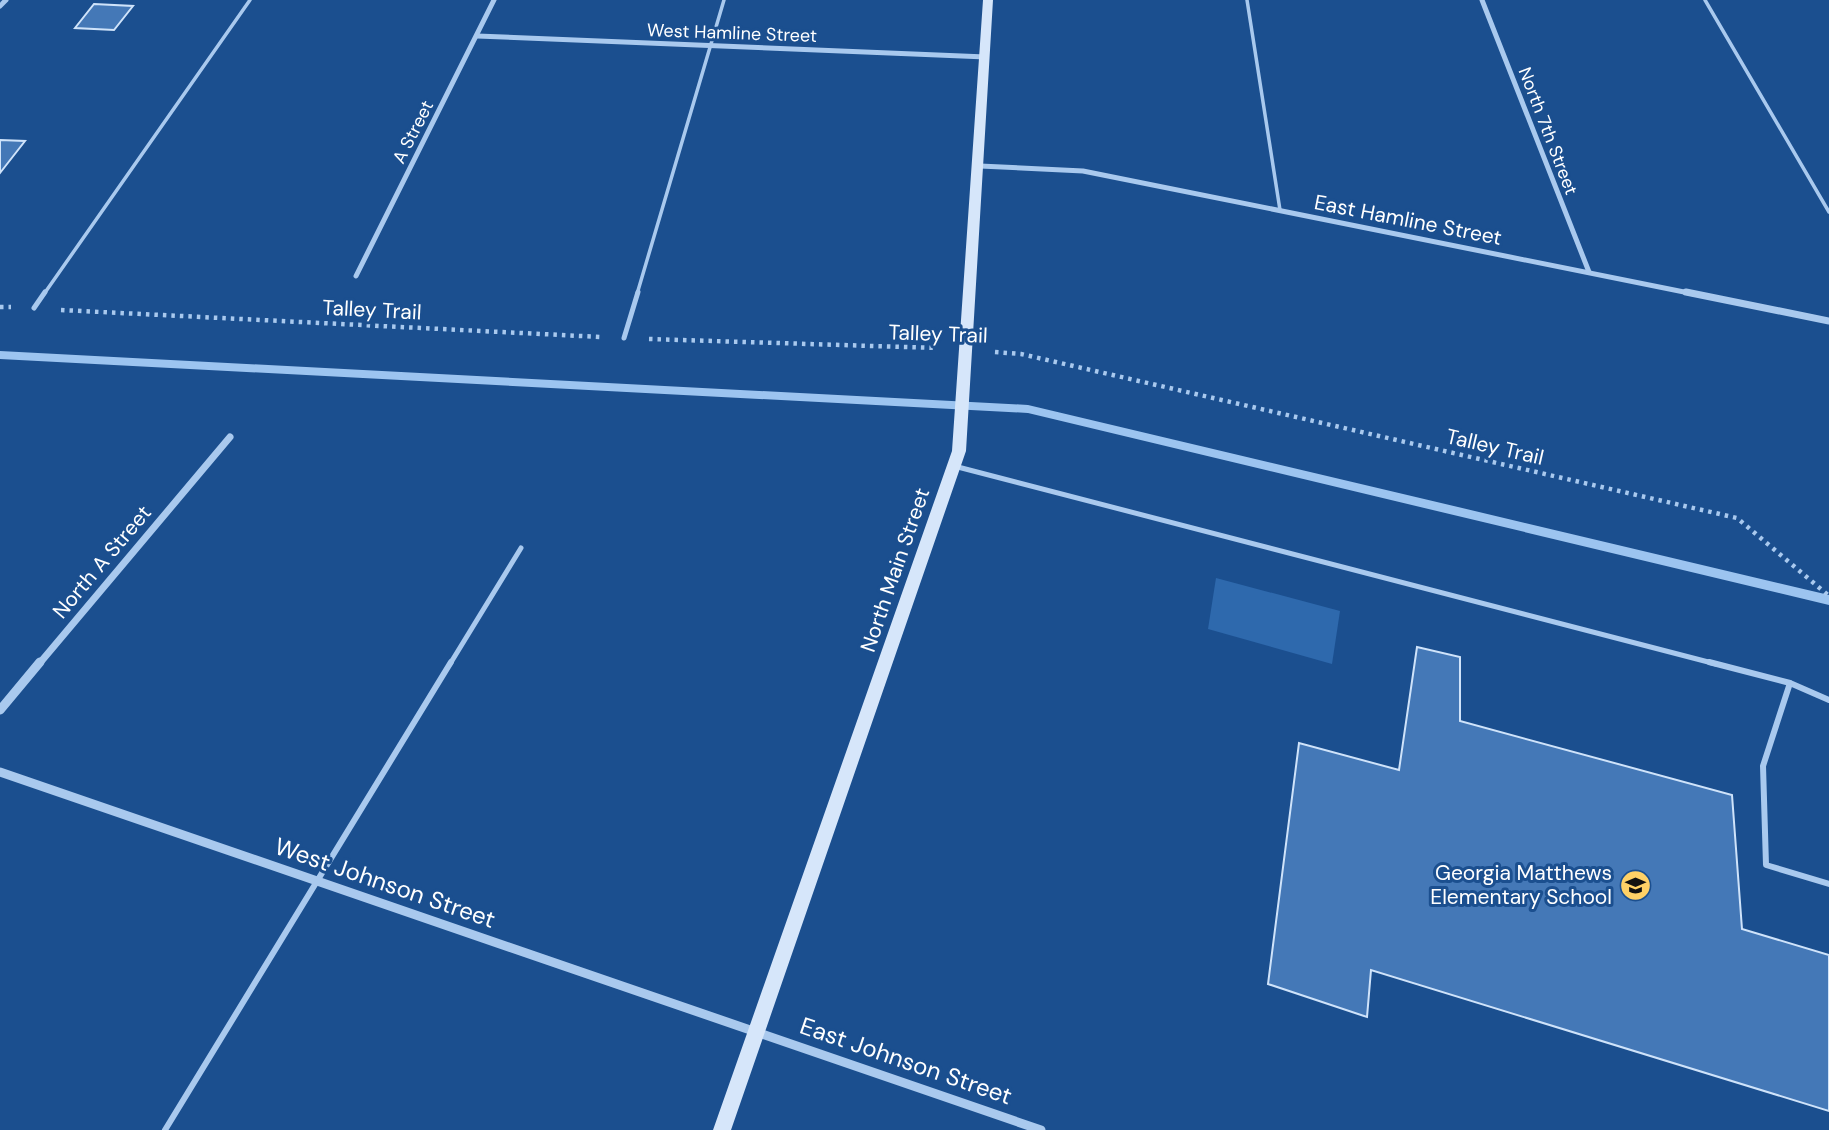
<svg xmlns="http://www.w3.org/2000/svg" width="1829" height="1130" font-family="'DM Sans',sans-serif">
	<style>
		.green { fill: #2e69ad }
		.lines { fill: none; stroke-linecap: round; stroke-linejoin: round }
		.stream { fill: #9cc4f0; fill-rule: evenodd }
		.building { fill: #4478b7; stroke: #cfe3fa; stroke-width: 2 }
		.path { stroke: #a9c9ee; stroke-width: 4.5; stroke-dasharray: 3.5 5; stroke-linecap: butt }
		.lane-far2 { stroke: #a9c9ee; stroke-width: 3.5 }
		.lane-far1 { stroke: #a9c9ee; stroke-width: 5 }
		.lane { stroke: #a9c9ee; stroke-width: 6 }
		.street-far2 { stroke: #a9c9ee; stroke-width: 5 }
		.street-far1 { stroke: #a9c9ee; stroke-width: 7 }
		.street { stroke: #a9c9ee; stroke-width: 9 }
		.secondary { fill: #d6e6fa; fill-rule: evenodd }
		.labels { text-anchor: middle; stroke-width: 6; stroke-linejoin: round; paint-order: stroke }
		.far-street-label { font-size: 18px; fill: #fff; stroke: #1b4f8f }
		.street-label { font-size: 21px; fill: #fff; stroke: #1b4f8f }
		.poi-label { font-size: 21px; fill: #fff; stroke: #1b4f8f; text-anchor: end }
		.near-street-label { font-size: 24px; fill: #fff; stroke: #1b4f8f }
	</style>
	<rect width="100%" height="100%" fill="#1b4f8f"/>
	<path class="green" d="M 1216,578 L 1340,611 L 1332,664 L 1208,629 Z"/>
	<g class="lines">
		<path class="stream" d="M 0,351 L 1028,405 L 1829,595 L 1829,605 L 1028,413 L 0,359 Z"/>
	</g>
	<g class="building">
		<path d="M 94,4 L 133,6 L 114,30 L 75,28 Z"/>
		<path d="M 0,140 L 25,141 L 0,173 Z"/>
		<path d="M 1417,647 L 1460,657 L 1460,721 L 1732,795 L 1742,929 L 1829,955 L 1829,1111 L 1371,970 L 1367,1017 L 1268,984 L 1299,743 L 1399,770 Z"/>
	</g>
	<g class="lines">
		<g class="path">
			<path d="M 0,307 L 11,307"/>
			<path d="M 61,310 L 601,337"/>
			<path d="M 649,339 L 937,348"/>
			<path d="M 995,352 L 1021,354 L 1737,518 L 1829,596"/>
		</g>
		<g class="lane-far2">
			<path d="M 1247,0 L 1280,210"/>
			<path d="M 1705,0 L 1829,212"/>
			<path d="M 44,294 L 250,0"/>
			<path d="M 637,294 L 724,0"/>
		</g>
		<g class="lane-far1">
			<path d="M 34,308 L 45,292"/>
			<path d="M 624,338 L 638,292"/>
			<path d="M 954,466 L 1716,664"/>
			<path d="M 450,664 L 521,548"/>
		</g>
		<g class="lane">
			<path d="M 1709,662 L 1790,683 L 1829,700"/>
			<path d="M 1790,683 L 1763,766 L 1766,865 L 1829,884"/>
			<path d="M 165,1130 L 451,662"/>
		</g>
		<g class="street-far2">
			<path d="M 1482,0 L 1589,272"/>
			<path d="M 0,6 L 6,0"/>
			<path d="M 477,36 L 986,57"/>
			<path d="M 980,166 L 1083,171 L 1694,294"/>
			<path d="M 356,276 L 494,0"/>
		</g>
		<g class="street-far1">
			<path d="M 1686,292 L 1829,321"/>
			<path d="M 39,664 L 230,437"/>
		</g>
		<g class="street">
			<path d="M 0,710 L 40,662"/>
			<path d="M 0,772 L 1041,1130"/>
		</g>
		<path class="secondary" d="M 983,0 L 993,0 L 966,451 L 731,1130 L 713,1130 L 952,451 Z"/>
	</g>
	<defs>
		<symbol id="school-disc" viewBox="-11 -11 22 22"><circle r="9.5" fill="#ffd166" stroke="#1b4f8f"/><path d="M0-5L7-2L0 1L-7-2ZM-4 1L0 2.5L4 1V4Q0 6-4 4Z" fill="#111"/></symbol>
	</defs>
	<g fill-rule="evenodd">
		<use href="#school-disc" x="1618" y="868" width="35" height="35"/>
	</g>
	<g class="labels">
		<g class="far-street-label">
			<text transform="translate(732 33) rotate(2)" y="6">West Hamline Street</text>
			<text transform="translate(1548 131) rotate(69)" y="6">North 7th Street</text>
			<text transform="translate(413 132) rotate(-63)" y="6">A Street</text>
		</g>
		<g class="street-label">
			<text transform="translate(1408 220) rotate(11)" y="7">East Hamline Street</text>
			<text transform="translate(372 310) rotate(3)" y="7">Talley Trail</text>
			<text transform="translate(938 334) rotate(2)" y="7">Talley Trail</text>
			<text transform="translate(1495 447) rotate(13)" y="7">Talley Trail</text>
			<text transform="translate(102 562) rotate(-50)" y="7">North A Street</text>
			<text transform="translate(895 570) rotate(-71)" y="7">North Main Street</text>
		</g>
		<g class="poi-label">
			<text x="1612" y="880">Georgia Matthews<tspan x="1612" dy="24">Elementary School</tspan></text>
		</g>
		<g class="near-street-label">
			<text transform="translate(385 883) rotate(19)" y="8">West Johnson Street</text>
			<text transform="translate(906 1061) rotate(19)" y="8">East Johnson Street</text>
		</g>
	</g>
</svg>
